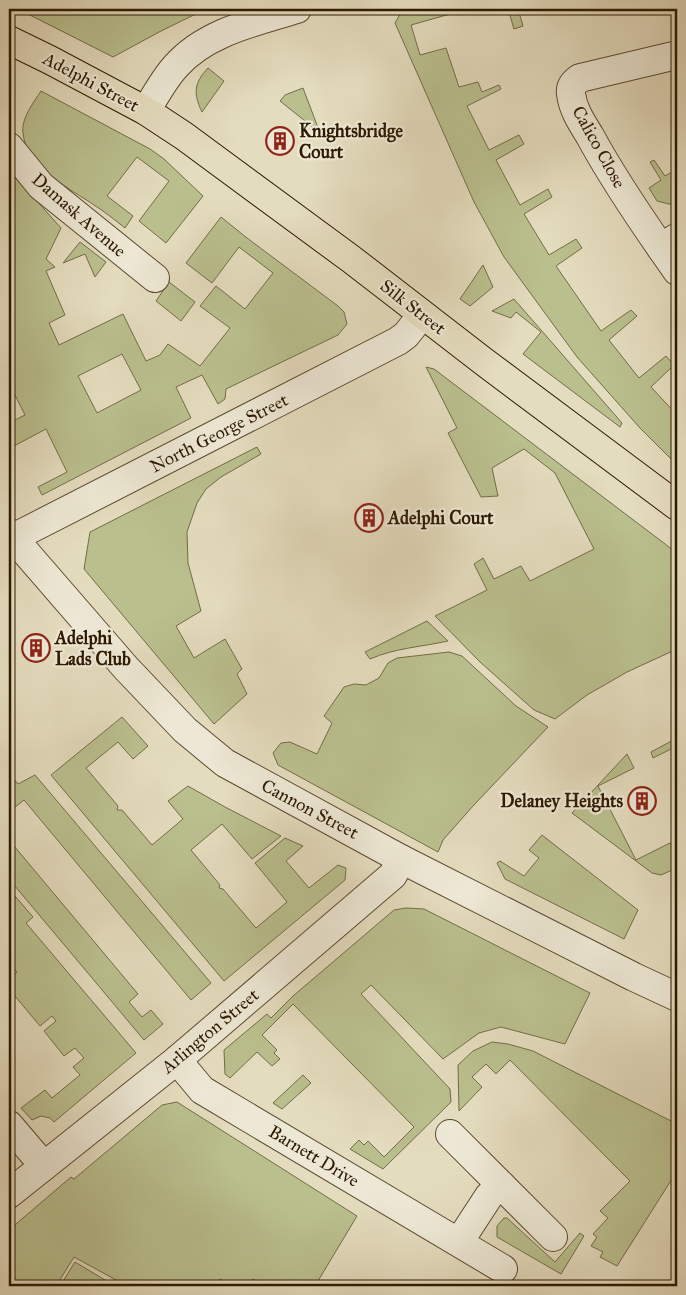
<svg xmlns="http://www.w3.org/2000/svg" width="686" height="1295" font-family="'IM FELL Great Primer',serif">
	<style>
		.green { fill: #babf8e; stroke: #746c47; fill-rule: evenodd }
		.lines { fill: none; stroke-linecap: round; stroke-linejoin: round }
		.street-casing { stroke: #5b4a30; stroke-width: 30 }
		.primary-casing { stroke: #2d1900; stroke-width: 30 }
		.street { stroke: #ede8d5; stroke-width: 28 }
		.primary { stroke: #e4dcbe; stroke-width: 28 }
		.labels { text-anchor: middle; stroke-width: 4.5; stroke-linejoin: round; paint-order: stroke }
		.street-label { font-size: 18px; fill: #2d1900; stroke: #ede8d5 }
		.poi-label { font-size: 18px; font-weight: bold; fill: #2d1900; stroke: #ede8d5; text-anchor: start }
	</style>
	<rect width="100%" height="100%" fill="#e4dcbe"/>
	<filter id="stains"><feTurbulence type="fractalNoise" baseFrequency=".004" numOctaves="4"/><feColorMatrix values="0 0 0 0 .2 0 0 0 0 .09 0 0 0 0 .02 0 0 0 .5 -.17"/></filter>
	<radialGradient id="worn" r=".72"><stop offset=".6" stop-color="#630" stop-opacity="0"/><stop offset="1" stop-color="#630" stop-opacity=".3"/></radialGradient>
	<g class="green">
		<path d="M 18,9 L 63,9 L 65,13 L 83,9 L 203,9 L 204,10 L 161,31 L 113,57 Z"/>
		<path d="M 403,9 L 468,9 L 411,25 L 420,55 L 446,48 L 459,87 L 478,82 L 482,92 L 499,85 L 501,89 L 467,106 L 489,150 L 519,135 L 524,144 L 496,160 L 520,205 L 548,189 L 552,197 L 524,214 L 549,255 L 576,239 L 582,248 L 556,266 L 601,331 L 631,310 L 637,316 L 609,340 L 639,378 L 666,356 L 674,365 L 651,387 L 677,415 L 677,465 L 640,428 L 577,357 L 504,257 L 474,202 L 395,23 Z"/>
		<path d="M 508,9 L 518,9 L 523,26 L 514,29 Z"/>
		<path d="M 208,68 L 224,81 L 202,112 C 193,93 194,83 208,68 Z"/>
		<path d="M 303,88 L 320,133 L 280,101 L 285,95 Z"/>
		<path d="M 41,91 L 150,149 L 164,159 L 203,196 L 166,243 L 139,221 L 169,181 L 137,157 L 107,196 L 133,216 L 125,228 C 115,220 105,212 94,205 C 69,188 26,167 23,133 C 21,118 34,102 41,91 Z"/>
		<path d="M 654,160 L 665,176 L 677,169 L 677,206 L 657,201 L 649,188 L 661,180 L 650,162 Z"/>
		<path d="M 9,170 L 61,228 L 46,259 L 55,267 L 46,271 L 65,315 L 49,323 L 59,345 L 123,314 L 146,361 L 160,355 L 168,344 L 200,366 L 230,328 L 200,306 L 216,286 L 245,309 L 273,273 L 239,247 L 212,283 L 186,263 L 221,217 L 247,238 L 338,306 L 344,312 L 347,324 L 338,335 L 226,389 L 225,399 L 218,404 L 202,375 L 176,387 L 191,418 L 42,495 L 38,487 L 67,472 L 46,429 L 12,447 L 9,441 L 9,423 L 25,415 L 9,383 ZM 122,354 L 141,390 L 97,413 L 78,376 Z"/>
		<path d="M 80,242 L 106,262 L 95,277 L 85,254 L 63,263 Z"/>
		<path d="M 483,265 L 493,287 L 470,306 L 460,299 Z"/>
		<path d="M 169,282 L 195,302 L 181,321 L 156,301 Z"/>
		<path d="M 514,299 L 622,423 L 620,427 L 523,354 L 541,332 L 516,312 L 511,318 L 492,311 Z"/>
		<path d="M 426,367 L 434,369 L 677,553 L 677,649 L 627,672 L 587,695 L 555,719 L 534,710 L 480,662 L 435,616 L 487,590 L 474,564 L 483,558 L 494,579 L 521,566 L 530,581 L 594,549 L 555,473 L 524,449 L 492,468 L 498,496 L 481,497 L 448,433 L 457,428 Z"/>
		<path d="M 257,447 L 261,454 L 221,477 L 206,489 L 197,503 L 187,532 L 188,563 L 201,611 L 176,626 L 194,658 L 225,639 L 242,669 L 237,674 L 247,694 L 214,724 L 84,569 L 90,532 Z"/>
		<path d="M 427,621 L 448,641 C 421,647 395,648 370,659 L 365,652 Z"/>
		<path d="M 449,652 L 462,656 L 516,706 L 548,727 L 473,806 L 443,840 L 438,852 L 278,765 L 273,753 L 281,743 L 290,742 L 317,754 L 332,723 L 324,716 L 344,687 L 354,684 L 366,685 L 379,678 L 388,663 L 397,658 Z"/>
		<path d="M 122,717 L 148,746 L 133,759 L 118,742 L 86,768 L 118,806 L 117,810 L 122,810 L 152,845 L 183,819 L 168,801 L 188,786 L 225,807 L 281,836 L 252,859 L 222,824 L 191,850 L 220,885 L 219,888 L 223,889 L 256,928 L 287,902 L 255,863 L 285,838 L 303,846 L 286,861 L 309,888 L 338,865 L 346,868 L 345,880 L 224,981 L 51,775 Z"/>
		<path d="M 677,738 L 677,746 L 653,758 L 651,752 Z"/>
		<path d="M 627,754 L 634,768 L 598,786 L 636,860 L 670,843 C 676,851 677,858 677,868 L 661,875 L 652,873 L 572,813 Z"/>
		<path d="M 9,773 L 18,784 L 35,775 L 211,983 L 191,1000 L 24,800 L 9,812 Z"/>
		<path d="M 542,835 L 638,910 L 624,939 L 505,879 L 497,863 L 500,861 L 524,876 L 539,858 L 529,850 Z"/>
		<path d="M 9,840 L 138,994 L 129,1002 L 142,1017 L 151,1010 L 163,1024 L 144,1040 L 9,879 Z"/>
		<path d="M 9,889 L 33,917 L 26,923 L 136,1053 L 54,1122 L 50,1118 L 41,1116 L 32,1120 L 21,1108 L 45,1090 L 52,1098 L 80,1075 L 73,1067 L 84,1058 L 75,1048 L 64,1056 L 44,1031 L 56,1021 L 52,1016 L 40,1026 L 9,989 L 9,979 L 17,972 L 12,968 L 9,971 Z"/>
		<path d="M 406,908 L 424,909 L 590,993 L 565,1044 L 501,1027 L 479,1033 L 443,1059 L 371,985 L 361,994 L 450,1089 L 451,1102 L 383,1169 L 350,1149 L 359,1140 L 364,1145 L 368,1141 L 384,1157 L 414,1127 L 293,1004 L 262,1035 L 277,1050 L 274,1053 L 280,1059 L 272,1066 L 257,1052 L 230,1078 L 225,1074 L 224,1050 L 267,1014 L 271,1018 L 293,996 L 394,910 Z"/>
		<path d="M 492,1042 L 508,1044 L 533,1051 L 677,1124 L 677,1171 L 617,1266 L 600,1257 L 603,1252 L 591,1246 L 597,1237 L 593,1234 L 608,1218 L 600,1211 L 630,1181 L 510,1060 L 496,1074 L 486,1064 L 472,1077 L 482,1087 L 459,1111 L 458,1065 L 473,1051 Z"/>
		<path d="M 303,1075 L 311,1083 L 282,1109 L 273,1103 Z"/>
		<path d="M 177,1102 L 357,1216 L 315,1286 L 265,1286 L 253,1279 L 249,1286 L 232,1286 L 220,1279 L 215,1286 L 127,1286 L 74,1257 L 56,1286 L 9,1286 L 9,1230 L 71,1177 L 74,1179 L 162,1105 Z"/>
		<path d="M 504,1218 L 507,1218 L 555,1262 L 580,1233 L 584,1236 L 561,1274 L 497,1237 L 497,1226 Z"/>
		<path d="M 75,1262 L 115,1286 L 60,1286 Z"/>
	</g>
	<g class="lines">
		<defs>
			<g id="street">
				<path d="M 146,111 C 155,96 164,79 176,66 C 206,32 255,22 297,9"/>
				<path d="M 9,147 L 41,186 L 155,278"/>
				<path d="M 676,238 L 661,248 L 677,271"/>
				<path d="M 661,248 C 636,212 611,175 590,136 C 582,123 573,110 571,94 C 570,87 574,82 580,78 L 677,55"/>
				<path d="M 9,533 L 126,668 L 185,730 L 225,763 L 401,859 L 634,977 L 677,997"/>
				<path d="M 9,540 L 398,341 L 406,335 L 422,315"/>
				<path d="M 177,1060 L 202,1090 L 503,1269"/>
				<path d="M 9,1125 L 44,1166"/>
				<path d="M 450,1134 L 553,1237"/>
				<path d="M 9,1194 L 177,1060 L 393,875 L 401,859"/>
				<path d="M 459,1242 L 489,1196 L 501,1185"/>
			</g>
			<path id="primary" d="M 9,40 L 50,60 L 146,111 L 184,136 L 351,259 L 483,361 L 677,506"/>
		</defs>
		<use href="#street" class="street-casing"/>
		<use href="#primary" class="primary-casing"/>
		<use href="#street" class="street"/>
		<use href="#primary" class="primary"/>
	</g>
	<defs>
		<symbol id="building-ring" viewBox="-11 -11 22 22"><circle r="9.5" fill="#ede8d5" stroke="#8f2418" stroke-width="1.5"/><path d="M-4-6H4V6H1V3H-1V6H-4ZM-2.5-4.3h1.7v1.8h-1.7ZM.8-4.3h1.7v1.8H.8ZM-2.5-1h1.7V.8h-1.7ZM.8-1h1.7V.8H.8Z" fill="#8f2418"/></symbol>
	</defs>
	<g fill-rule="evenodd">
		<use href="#building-ring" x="264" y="125" width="32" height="32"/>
		<use href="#building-ring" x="353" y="502" width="32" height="32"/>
		<use href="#building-ring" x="20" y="632" width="32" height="32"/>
		<use href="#building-ring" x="626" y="785" width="32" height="32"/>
	</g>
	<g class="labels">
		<g class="street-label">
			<text transform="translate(91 82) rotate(28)" y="6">Adelphi Street</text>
			<text transform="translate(599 147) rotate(61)" y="6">Calico Close</text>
			<text transform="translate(79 215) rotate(41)" y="6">Damask Avenue</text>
			<text transform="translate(413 307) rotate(38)" y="6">Silk Street</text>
			<text transform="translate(219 433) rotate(-27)" y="6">North George Street</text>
			<text transform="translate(310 809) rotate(28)" y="6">Cannon Street</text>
			<text transform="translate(210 1031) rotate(-40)" y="6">Arlington Street</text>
			<text transform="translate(314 1156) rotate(31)" y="6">Barnett Drive</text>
		</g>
		<g class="poi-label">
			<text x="299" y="137">Knightsbridge<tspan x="299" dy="21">Court</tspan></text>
			<text x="388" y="524">Adelphi Court</text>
			<text x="55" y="644">Adelphi<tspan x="55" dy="21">Lads Club</tspan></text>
			<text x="623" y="807" text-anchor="end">Delaney Heights</text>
		</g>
	</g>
	<rect width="686" height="1295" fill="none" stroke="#e4dcbe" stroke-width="30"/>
	<rect x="10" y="10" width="666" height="1275" fill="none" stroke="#2d1900" stroke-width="2.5"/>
	<rect x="15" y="15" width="656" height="1265" fill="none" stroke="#2d1900"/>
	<rect width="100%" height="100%" filter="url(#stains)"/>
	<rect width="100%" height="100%" fill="url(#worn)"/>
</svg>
